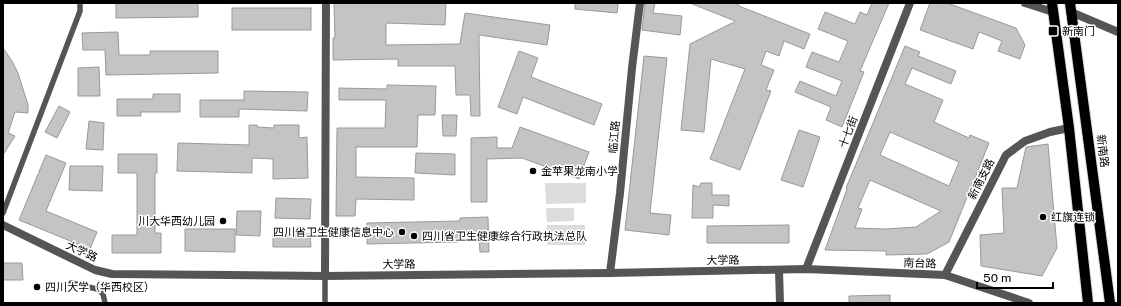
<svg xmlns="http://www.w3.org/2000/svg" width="1121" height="306" font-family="'Public Sans','Noto Sans SC',sans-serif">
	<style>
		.green { fill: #dcdcdc }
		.building { fill: #c4c4c4; stroke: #999; fill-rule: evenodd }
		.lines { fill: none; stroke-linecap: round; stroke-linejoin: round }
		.primary-casing { stroke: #dbdbdb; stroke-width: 12 }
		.service { stroke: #555; stroke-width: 5.5 }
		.minor { stroke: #555; stroke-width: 8 }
		.tertiary { stroke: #555; stroke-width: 8 }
		.primary { stroke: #000; stroke-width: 10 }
		.poi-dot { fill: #000; stroke: #fff; stroke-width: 1.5 }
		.labels { text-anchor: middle; stroke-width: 3; stroke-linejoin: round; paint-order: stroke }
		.poi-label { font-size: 11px; fill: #000; stroke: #fff; text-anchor: start }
		.street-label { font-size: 11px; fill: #000; stroke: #fff }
	</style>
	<rect width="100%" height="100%" fill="#fff"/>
	<g class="green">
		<path d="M 545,183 L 586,183 L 586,203 L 546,204 Z"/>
		<path d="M 546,208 L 574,208 L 574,221 L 547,222 Z"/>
		<rect x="547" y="225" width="38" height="20"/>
	</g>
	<g class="building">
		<path d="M 116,3 L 198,3 L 198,17 L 116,18 Z"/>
		<path d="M 334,3 L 446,3 L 445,25 L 387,23 L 387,24 L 386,24 L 386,45 L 460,44 L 465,13 L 550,25 L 547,45 L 479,35 L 480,116 L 471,116 L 470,95 L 456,95 L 455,66 L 398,66 L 398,59 L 333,60 L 333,38 L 335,38 Z"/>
		<path d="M 575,3 L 618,3 L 617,13 L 575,9 Z"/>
		<path d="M 645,3 L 655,3 L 653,13 L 682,16 L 680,35 L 642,30 Z"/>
		<path d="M 690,3 L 733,3 L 739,5 L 739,6 L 810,34 L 804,49 L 784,41 L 779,56 L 766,51 L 761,65 L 774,70 L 766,90 L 771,91 L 740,170 L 710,159 L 745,69 L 711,59 L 704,132 L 681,130 L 690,44 L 732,23 L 733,23 L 735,21 Z"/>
		<path d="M 872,3 L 889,3 L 860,71 L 864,72 L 842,127 L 826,120 L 831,107 L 795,92 L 800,81 L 836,96 L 842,81 L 806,67 L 812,52 L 839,62 L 848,41 L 818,29 L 825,12 L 855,24 L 860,12 L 867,15 Z"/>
		<path d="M 930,3 L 947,3 L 1016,28 L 1025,45 L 1020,59 L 998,51 L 1002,41 L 979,32 L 973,49 L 920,30 Z"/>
		<rect x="232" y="8" width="79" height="22"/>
		<path d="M 118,32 L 119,55 L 150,55 L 150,51 L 218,51 L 218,73 L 106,75 L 105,50 L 83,50 L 82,33 Z"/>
		<path d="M 905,46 L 920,52 L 918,56 L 956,71 L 951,84 L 912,68 L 905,84 L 943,100 L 934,122 L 969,138 L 970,135 L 989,143 L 949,242 L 927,254 L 886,255 L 886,251 L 825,250 L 847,189 L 846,188 ZM 890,132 L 959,162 L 949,186 L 880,155 ZM 870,180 L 941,211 L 916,227 L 885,229 L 855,228 L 862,209 L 858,208 Z"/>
		<path d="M 3,48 L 12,61 L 18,73 L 28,105 L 28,113 L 15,112 L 8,133 L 15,136 L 3,155 Z"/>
		<path d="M 519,51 L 538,58 L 531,77 L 602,104 L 594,125 L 523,97 L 517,114 L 498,107 Z"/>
		<path d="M 644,56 L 667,58 L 650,213 L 671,215 L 669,235 L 625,230 Z"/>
		<path d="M 99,67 L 100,96 L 78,96 L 78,68 Z"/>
		<path d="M 387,85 L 436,86 L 435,115 L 418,115 L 417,147 L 356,147 L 356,177 L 414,178 L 414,200 L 356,199 L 355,216 L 336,216 L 337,128 L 385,128 L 386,100 L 339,100 L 339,88 L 387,89 Z"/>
		<path d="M 244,91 L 308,92 L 307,111 L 239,109 L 239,117 L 200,117 L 200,100 L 244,100 Z"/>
		<path d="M 153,94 L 180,94 L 180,112 L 141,112 L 141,116 L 117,116 L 117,99 L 153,99 Z"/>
		<path d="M 59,106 L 70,112 L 57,138 L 45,132 Z"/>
		<path d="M 442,115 L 457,115 L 456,136 L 443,136 Z"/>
		<path d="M 89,121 L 104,123 L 103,150 L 86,149 Z"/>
		<path d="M 249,125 L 257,125 L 257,127 L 274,128 L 274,125 L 299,125 L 299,138 L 307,137 L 308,178 L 273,179 L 273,159 L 252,158 L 252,173 L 177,171 L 178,143 L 249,145 Z"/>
		<path d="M 520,127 L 589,152 L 579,179 L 522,158 L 487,159 L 487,202 L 471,202 L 471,138 L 497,137 L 497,148 L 512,148 Z"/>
		<path d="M 799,130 L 820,137 L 803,187 L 781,180 Z"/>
		<path d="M 1048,144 L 1057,248 L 1042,276 L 981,266 L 980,235 L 1004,233 L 1002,188 L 1017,188 L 1026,147 Z"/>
		<path d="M 416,153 L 455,154 L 455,175 L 415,173 Z"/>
		<path d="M 118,154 L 157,154 L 157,173 L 155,173 L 155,233 L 161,233 L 161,253 L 112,253 L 112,235 L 137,235 L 137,173 L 118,173 Z"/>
		<path d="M 46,155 L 66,163 L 46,211 L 97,232 L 90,249 L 19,220 Z"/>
		<path d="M 70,166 L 103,166 L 102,191 L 69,190 Z"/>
		<path d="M 701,183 L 712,183 L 712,195 L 729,195 L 729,206 L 713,205 L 713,218 L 692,218 L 693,185 L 699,187 Z"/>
		<path d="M 276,198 L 311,199 L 310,219 L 275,218 Z"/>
		<path d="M 237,211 L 261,211 L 260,236 L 236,235 Z"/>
		<path d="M 488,217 L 489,252 L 480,252 L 479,239 L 458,239 L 458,242 L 367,244 L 367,223 L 460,221 L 460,218 Z"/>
		<path d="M 789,225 L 789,243 L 707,243 L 707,226 Z"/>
		<path d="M 185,229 L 235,229 L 235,252 L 185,251 Z"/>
		<path d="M 310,234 L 311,247 L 273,247 L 273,235 Z"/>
		<path d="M 3,263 L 22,263 L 23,280 L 3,280 Z"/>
		<path d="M 890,295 L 890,303 L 849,303 L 849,296 Z"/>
	</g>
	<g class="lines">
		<defs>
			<g id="primary">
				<path d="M 1052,3 L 1069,128 L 1088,303"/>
				<path d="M 1070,3 L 1110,303"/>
			</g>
		</defs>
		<use href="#primary" class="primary-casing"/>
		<g class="service">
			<path d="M 3,213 L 80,11 L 80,3"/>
			<path d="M 71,283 L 97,289 L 103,294 L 105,303"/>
			<path d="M 325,303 L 325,276"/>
		</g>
		<g class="minor">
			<path d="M 1025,3 L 1053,12"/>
			<path d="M 1071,12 L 1118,32"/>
			<path d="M 806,269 L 910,3"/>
			<path d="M 610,273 L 620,193 L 632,68 L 640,3"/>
			<path d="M 945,275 L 1006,155 L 1025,141 L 1050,132 L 1069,128"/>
			<path d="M 325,276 L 326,3"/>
		</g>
		<g class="tertiary">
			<path d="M 3,225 L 95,270 L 112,274 L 325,276 L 610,273 L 806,269 L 945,275 L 1029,303"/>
			<path d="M 779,270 L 780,303"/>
		</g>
		<use href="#primary" class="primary"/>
	</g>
	<g class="poi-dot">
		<rect x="1048" y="26" width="10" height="10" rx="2"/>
		<circle cx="533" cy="171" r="4"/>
		<circle cx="1043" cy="217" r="4"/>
		<circle cx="223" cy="221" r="4"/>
		<circle cx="402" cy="232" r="4"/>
		<circle cx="414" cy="236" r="4"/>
		<circle cx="37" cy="287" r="4"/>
	</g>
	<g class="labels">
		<g class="poi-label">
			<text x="1062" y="35">新南门</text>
			<text x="541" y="175">金苹果龙南小学</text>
			<text x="1051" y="221">红旗连锁</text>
			<text x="215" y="225" text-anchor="end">川大华西幼儿园</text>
			<text x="394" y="236" text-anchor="end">四川省卫生健康信息中心</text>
			<text x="422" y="240">四川省卫生健康综合行政执法总队</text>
			<text x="45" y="291">四川大学（华西校区）</text>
		</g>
		<g class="street-label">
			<text transform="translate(848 132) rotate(-69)" y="4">十七街</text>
			<text transform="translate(614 137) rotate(-85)" y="4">临江路</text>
			<text transform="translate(1103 151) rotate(83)" y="4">新南路</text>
			<text transform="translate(981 179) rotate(-63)" y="4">新南支路</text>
			<text transform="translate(82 251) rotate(25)" y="4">大学路</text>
			<text transform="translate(723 260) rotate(-1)" y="4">大学路</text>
			<text transform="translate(920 263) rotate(2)" y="4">南台路</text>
			<text transform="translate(399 264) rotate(-1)" y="4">大学路</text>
		</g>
	</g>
	<rect width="1121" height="306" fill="none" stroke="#000000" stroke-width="8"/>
	<path d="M977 282v6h76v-6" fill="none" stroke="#000000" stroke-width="2"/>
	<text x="983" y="282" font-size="12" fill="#000000" stroke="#ffffff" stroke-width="3" paint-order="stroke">50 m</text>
</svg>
